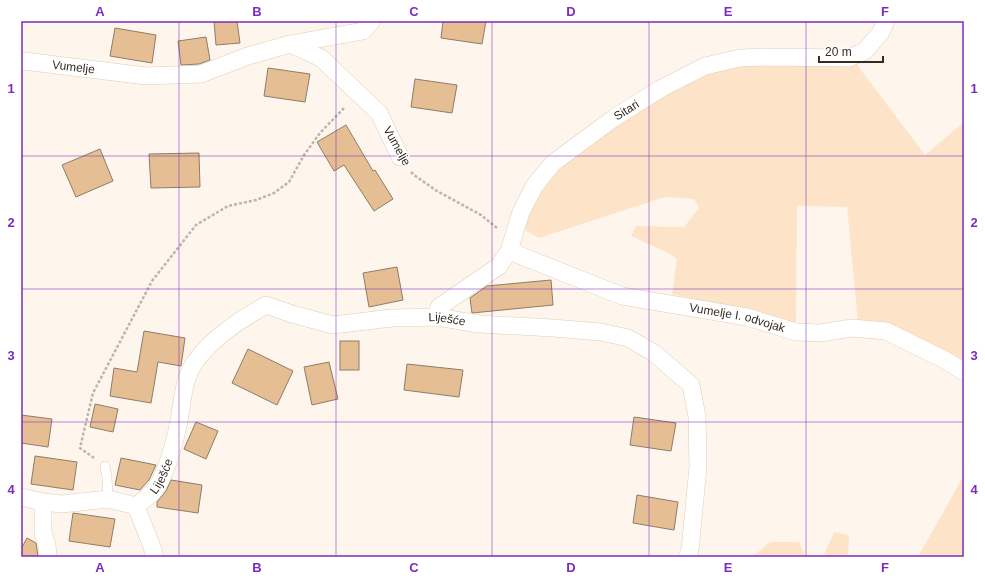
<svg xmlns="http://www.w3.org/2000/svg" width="985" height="578" font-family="Helvetica,sans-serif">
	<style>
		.green { fill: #fde4c9 }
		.building { fill: #e5be94; stroke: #8f7c68 }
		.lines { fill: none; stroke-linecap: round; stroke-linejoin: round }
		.service-casing { stroke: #e0ccb6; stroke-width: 10 }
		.minor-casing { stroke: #e0ccb6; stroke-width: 18 }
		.path { stroke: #bdb5ad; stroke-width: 2.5; stroke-dasharray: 3 2; stroke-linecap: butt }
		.service { stroke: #fff; stroke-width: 9 }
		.minor { stroke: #fff; stroke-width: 17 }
		.grid { fill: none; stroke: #7b2cbf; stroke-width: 1; stroke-opacity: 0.55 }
		.labels { text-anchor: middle; stroke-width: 3; stroke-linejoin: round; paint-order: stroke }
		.street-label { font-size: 12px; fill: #342c24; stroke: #fff }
		.neatline { fill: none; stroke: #7b2cbf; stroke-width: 1.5 }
		.grid-label { font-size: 13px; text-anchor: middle; font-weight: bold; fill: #7b2cbf }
	</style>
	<rect width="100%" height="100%" fill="#fef6ed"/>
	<g class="green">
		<path d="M 770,61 L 855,62 L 925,155 L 964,122 L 964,360 L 932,345 L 858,323 L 847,207 L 797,206 L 796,325 L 754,313 L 672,294 L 677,259 L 668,253 L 631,236 L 636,226 L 684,227 L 699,208 L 694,199 L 665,197 L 539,238 L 526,231 L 525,217 L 556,171 L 628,117 L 671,90 L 712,71 Z"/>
		<path d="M 964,475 L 964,557 L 918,557 Z"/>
		<path d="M 834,532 L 849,535 L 848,557 L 823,557 Z"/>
		<path d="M 770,542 L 799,542 L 806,557 L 752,557 Z"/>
	</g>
	<g class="building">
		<path d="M 214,21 L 237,21 L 240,43 L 216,45 Z"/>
		<path d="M 443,21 L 486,21 L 482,44 L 441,38 Z"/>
		<path d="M 115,28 L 156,35 L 152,63 L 110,56 Z"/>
		<path d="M 206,37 L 210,60 L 199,64 L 181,65 L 178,41 Z"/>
		<path d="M 268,68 L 310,74 L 305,102 L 264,96 Z"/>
		<path d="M 415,79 L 457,85 L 452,113 L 411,107 Z"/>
		<path d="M 346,125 L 373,171 L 375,170 L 393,199 L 374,211 L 344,165 L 334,171 L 317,142 Z"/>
		<path d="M 100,149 L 113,181 L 76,197 L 62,165 Z"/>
		<path d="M 199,153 L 200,187 L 151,188 L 149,154 Z"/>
		<path d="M 397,267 L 403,300 L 369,307 L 363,273 Z"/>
		<path d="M 551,280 L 553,305 L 472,313 L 470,298 L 487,286 Z"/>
		<path d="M 144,331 L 185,338 L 181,366 L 158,362 L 151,403 L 110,396 L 114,368 L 137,372 Z"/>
		<rect x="340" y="341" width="19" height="29"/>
		<path d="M 248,349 L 293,371 L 277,405 L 232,383 Z"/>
		<path d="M 329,362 L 338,399 L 312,405 L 304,367 Z"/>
		<path d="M 407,364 L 463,370 L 459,397 L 404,390 Z"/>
		<path d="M 95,404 L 118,409 L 113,432 L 90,427 Z"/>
		<path d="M 21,415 L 52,419 L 48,447 L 21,443 Z"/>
		<path d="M 634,417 L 676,423 L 671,451 L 630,445 Z"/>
		<path d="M 196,422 L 218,431 L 206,459 L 184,449 Z"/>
		<path d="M 35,456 L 77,462 L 73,490 L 31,484 Z"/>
		<path d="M 121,458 L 156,465 L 149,480 L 140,490 L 115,485 Z"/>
		<path d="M 171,480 L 202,485 L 198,513 L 157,507 L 157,502 L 166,491 Z"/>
		<path d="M 637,495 L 678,502 L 674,530 L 633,523 Z"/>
		<path d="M 73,513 L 115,519 L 110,547 L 69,541 Z"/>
		<path d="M 27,538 L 36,543 L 38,557 L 21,557 L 21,549 Z"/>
	</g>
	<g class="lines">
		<defs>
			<path id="service" d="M 105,466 L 107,477 L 108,499"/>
			<g id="minor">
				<path d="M 290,44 L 321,58 L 379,113 L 400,157"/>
				<path id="s1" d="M 21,62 L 24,61 L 146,76 L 201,74 L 248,56 L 290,44 L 363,31 L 372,21"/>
				<path id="s2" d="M 509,251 L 622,296 L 747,317 L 796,332 L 820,333 L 852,328 L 886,331 L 945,360 L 964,372"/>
				<path id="s3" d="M 437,317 L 439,307 L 499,266 L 509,251 L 521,212 L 535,185 L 553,163 L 614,118 L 660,89 L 705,66 L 740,58 L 765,57 L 849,58 L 865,51 L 881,32 L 886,21"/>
				<path id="s4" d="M 21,497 L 43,502 L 62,504 L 108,499 L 136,506 C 142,501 148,497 153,492 C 166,477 177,435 180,415 C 183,396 184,378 195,362 C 213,337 240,320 266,305 L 292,314 L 333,325 L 392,318 L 437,317 L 479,324 L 553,328 L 601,332 L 628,338 L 654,353 L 691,385 L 697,416 L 698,467 L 690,550 L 687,557"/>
				<path d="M 43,502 L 43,533 L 47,545 L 48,557"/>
				<path d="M 136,506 L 152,547 L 155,557"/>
			</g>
		</defs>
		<use href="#service" class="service-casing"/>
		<use href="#minor" class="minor-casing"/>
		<g class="path">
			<path d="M 411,172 L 414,175 L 437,191 L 481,215 L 497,228"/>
			<path d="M 94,458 L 80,448 L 93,393 L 152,281 L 196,225 L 228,206 L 256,200 L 274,193 L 289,182 L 304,155 L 320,133 L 345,107"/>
		</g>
		<use href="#service" class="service"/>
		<use href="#minor" class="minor"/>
	</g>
	<path class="grid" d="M 179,21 L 179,557M 336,21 L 336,557M 492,21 L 492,557M 649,21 L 649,557M 806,21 L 806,557M 21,156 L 964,156M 21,289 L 964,289M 21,422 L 964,422"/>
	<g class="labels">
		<g class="street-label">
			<text dy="4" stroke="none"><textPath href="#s1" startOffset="53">Vumelje</textPath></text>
			<text dy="4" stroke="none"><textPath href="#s3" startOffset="291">Sitari</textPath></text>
			<text transform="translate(397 146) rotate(61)" y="4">Vumelje</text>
			<text dy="4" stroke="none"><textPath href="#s2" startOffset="239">Vumelje I. odvojak</textPath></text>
			<text dy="4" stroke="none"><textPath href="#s4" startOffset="553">Liješće</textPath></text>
			<text dy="4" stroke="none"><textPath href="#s4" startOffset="157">Liješće</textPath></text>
		</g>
	</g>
	<rect width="985" height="578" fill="none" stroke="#ffffff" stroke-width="44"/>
	<path d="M819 56v6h64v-6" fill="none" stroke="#342c24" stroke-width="2"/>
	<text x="825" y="56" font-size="12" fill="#342c24" stroke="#ffffff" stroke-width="3" paint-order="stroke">20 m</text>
	<rect x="22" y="22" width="941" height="534" class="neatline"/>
	<g class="grid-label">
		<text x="100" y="16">A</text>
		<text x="257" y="16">B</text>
		<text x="414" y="16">C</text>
		<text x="571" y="16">D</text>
		<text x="728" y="16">E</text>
		<text x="885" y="16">F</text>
		<text x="11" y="93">1</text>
		<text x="974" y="93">1</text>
		<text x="11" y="227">2</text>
		<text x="974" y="227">2</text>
		<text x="11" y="360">3</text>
		<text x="974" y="360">3</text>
		<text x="11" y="494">4</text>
		<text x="974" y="494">4</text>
		<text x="100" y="572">A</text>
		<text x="257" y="572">B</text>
		<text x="414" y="572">C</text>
		<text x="571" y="572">D</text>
		<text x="728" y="572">E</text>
		<text x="885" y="572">F</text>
	</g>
</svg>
